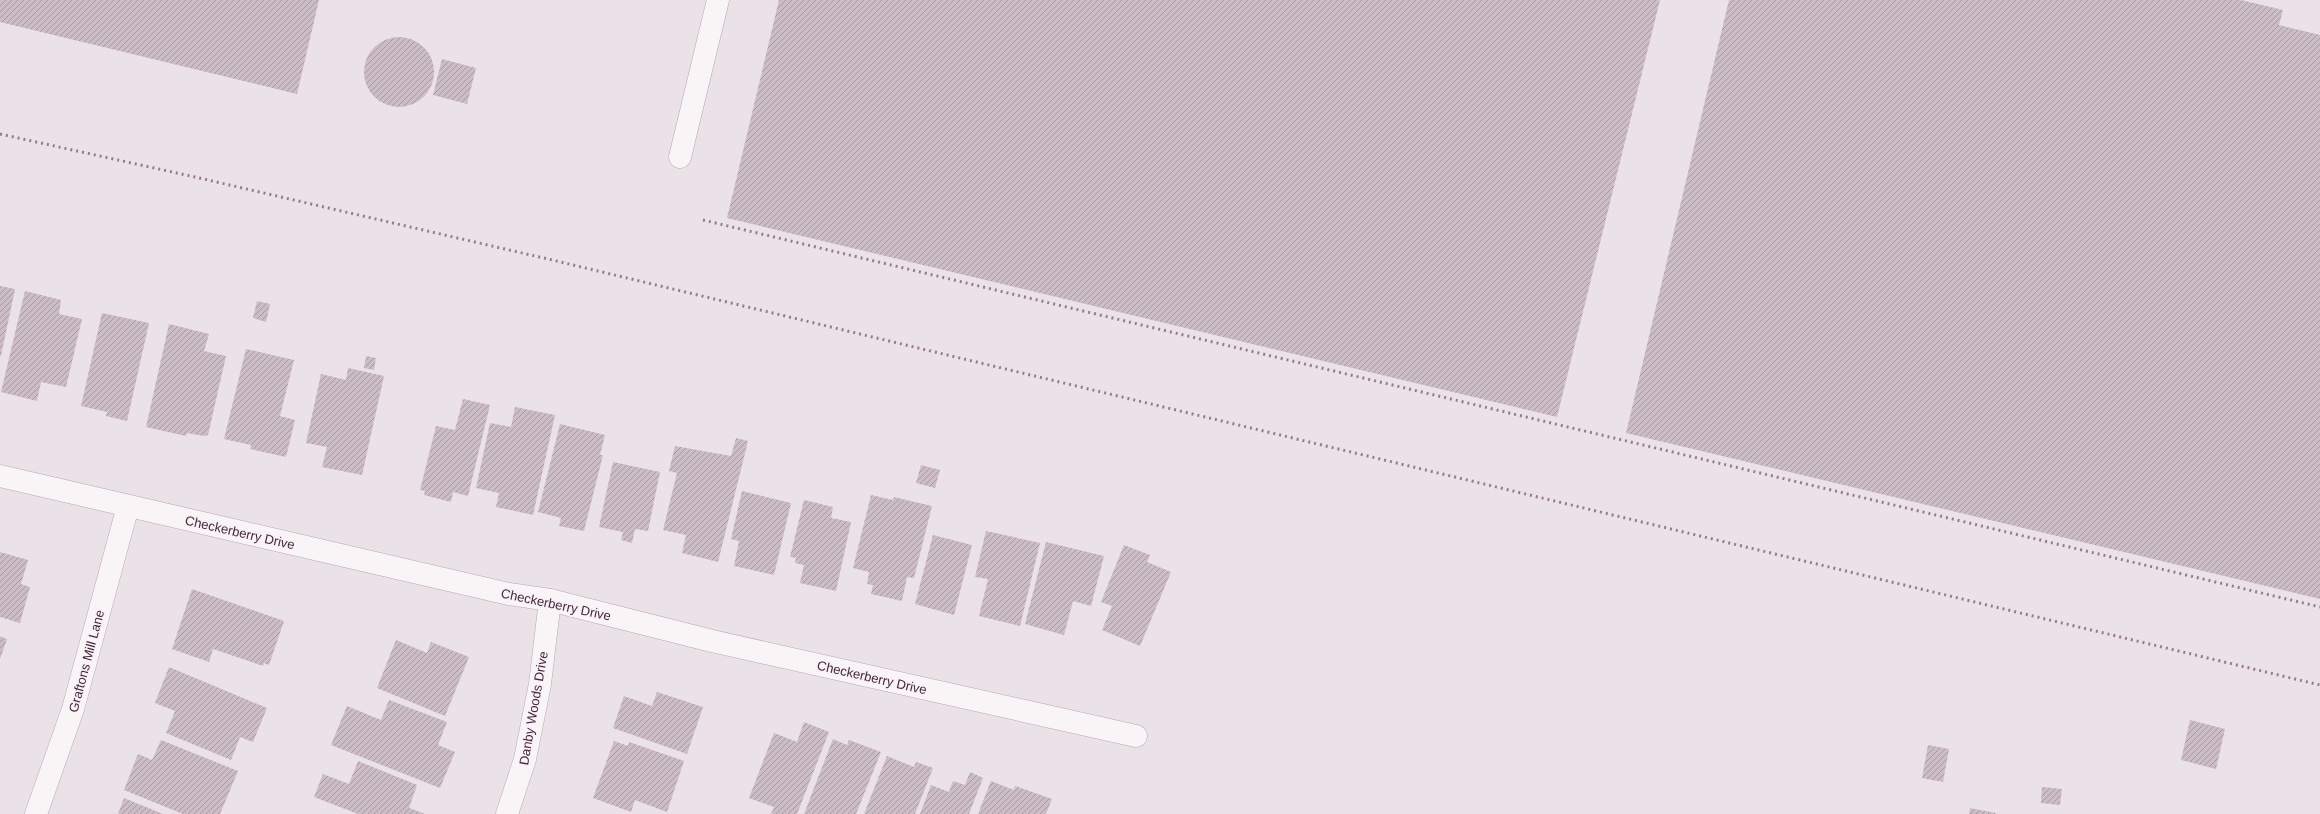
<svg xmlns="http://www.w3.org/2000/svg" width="2320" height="814" font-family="Helvetica,sans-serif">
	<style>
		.building { fill: url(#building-hatch) }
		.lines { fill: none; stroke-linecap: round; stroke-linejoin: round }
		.minor-casing { stroke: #b5a7b0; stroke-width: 23 }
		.minor { stroke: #f9f5f7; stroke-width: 22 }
		.rail { stroke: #957b8c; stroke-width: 3; stroke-dasharray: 2 4; stroke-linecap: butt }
		.labels { text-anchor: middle; stroke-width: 4; stroke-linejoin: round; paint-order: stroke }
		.street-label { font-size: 13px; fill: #43293a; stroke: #f8f2f6 }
	</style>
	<defs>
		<pattern id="building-hatch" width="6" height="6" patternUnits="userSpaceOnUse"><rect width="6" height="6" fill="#cbbcc6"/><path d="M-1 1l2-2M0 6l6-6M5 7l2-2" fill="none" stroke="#a699a2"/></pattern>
	</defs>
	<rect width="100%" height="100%" fill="#ebe2e8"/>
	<g class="building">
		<path d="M 0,0 L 319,0 L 297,94 L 0,22 Z"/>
		<path d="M 779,0 L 1660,0 L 1557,417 L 727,218 Z"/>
		<path d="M 1729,0 L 2241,0 L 2283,10 L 2279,25 L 2320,35 L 2320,599 L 1626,433 Z"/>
		<circle cx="399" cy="72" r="35"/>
		<path d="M 442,59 L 476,68 L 467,104 L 433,95 Z"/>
		<path d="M 0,286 L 15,289 L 1,356 L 0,356 Z"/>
		<path d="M 25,291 L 61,300 L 59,314 L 82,319 L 66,387 L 41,382 L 37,401 L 1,392 Z"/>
		<path d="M 257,301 L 270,304 L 266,322 L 253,318 Z"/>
		<path d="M 102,313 L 149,323 L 127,421 L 106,416 L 107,412 L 81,406 Z"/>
		<path d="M 169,324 L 209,334 L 204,351 L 226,356 L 208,435 L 204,436 L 187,433 L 186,436 L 146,427 Z"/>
		<path d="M 246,349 L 294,360 L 280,416 L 295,420 L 286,457 L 250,449 L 251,445 L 224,439 Z"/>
		<path d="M 366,356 L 376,358 L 374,370 L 364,368 Z"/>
		<path d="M 348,368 L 384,376 L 362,475 L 322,467 L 327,447 L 306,443 L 321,374 L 346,380 Z"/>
		<path d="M 463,399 L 490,405 L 468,496 L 453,492 L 451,502 L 424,495 L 425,491 L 420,490 L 436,426 L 455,430 Z"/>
		<path d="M 515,407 L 555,415 L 533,515 L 496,507 L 499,493 L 476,488 L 490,423 L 511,427 Z"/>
		<path d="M 560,424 L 605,435 L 600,455 L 603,455 L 584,531 L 559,526 L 561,518 L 538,512 Z"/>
		<path d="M 736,438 L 748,441 L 718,562 L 682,553 L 686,535 L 663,530 L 677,473 L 669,471 L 675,446 L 731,456 Z"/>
		<path d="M 613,462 L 660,472 L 648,531 L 635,529 L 632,543 L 621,540 L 623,532 L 599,527 Z"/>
		<path d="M 921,465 L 940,470 L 935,488 L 916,483 Z"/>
		<path d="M 742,491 L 791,503 L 774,575 L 734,566 L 739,541 L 731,539 Z"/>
		<path d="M 871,495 L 893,500 L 894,497 L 932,506 L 914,578 L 907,577 L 902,601 L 871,594 L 873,585 L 867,584 L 869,572 L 853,568 Z"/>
		<path d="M 804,500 L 833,507 L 831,518 L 851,522 L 836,591 L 800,583 L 804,565 L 795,563 L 796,558 L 790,557 Z"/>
		<path d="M 986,531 L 1040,543 L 1020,626 L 979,616 L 988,579 L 975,577 Z"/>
		<path d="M 933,535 L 972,545 L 954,615 L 915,604 Z"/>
		<path d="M 1046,542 L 1104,556 L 1091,606 L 1073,601 L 1064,635 L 1025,624 Z"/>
		<path d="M 1124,545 L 1150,555 L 1147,562 L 1171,572 L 1140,646 L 1102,630 L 1112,606 L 1101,602 Z"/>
		<path d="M 0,552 L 28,560 L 21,584 L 30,587 L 20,623 L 0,617 Z"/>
		<path d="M 192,589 L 284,621 L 269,665 L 264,663 L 263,666 L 213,649 L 209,662 L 172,649 Z"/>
		<path d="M 0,636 L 7,639 L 0,659 Z"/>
		<path d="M 396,640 L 427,653 L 431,642 L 469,657 L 445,716 L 377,688 Z"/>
		<path d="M 169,667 L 267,708 L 253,742 L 240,737 L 231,760 L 166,733 L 175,711 L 155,703 Z"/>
		<path d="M 657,692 L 703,707 L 687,754 L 613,728 L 624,696 L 652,706 Z"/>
		<path d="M 389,700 L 447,722 L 438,745 L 455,752 L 440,788 L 331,745 L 347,706 L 381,720 Z"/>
		<path d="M 2190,720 L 2225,729 L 2216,769 L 2181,760 Z"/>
		<path d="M 804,722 L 829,732 L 797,814 L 771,814 L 774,807 L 749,798 L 774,733 L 797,742 Z"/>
		<path d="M 833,739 L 847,745 L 849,740 L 881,752 L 856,814 L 804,814 Z"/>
		<path d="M 161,740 L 238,771 L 220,814 L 183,814 L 124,790 L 138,754 L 152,760 Z"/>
		<path d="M 614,741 L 628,746 L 629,742 L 684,761 L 667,812 L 635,800 L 631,812 L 593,798 Z"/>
		<path d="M 1928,745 L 1949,749 L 1943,782 L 1922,778 Z"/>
		<path d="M 887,756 L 914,767 L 916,762 L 933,768 L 915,814 L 864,814 Z"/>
		<path d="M 358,761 L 417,785 L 409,808 L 425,814 L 358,814 L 314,797 L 323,774 L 349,784 Z"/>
		<path d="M 970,772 L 983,778 L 969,814 L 920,814 L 931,785 L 949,792 L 953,781 L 965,785 Z"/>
		<path d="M 991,781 L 1014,790 L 1015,786 L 1052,799 L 1046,814 L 978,814 Z"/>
		<path d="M 2042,787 L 2062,789 L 2060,805 L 2041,803 Z"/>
		<path d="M 124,798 L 163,814 L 118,814 Z"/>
		<path d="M 1970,808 L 1996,813 L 1996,814 L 1969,814 Z"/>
	</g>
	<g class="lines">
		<defs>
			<g id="minor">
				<path d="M 680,157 L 718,0"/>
				<path d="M 0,476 L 509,594 L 550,600 L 712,641 L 1136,736"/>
				<path d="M 36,814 L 73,709 L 128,506"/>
				<path d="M 507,814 L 525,759 L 540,684 L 550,600"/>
			</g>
		</defs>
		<use href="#minor" class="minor-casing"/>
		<use href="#minor" class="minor"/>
		<g class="rail">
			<path d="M 0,134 L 195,177 L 548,259 L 2320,685"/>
			<path d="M 703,220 L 2320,607"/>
		</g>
	</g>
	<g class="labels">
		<g class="street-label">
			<text transform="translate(240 532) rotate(13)" y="5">Checkerberry Drive</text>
			<text transform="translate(556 604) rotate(12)" y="5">Checkerberry Drive</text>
			<text transform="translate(86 661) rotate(-75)" y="5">Graftons Mill Lane</text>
			<text transform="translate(872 677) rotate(13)" y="5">Checkerberry Drive</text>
			<text transform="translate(533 708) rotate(-80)" y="5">Danby Woods Drive</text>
		</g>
	</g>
</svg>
